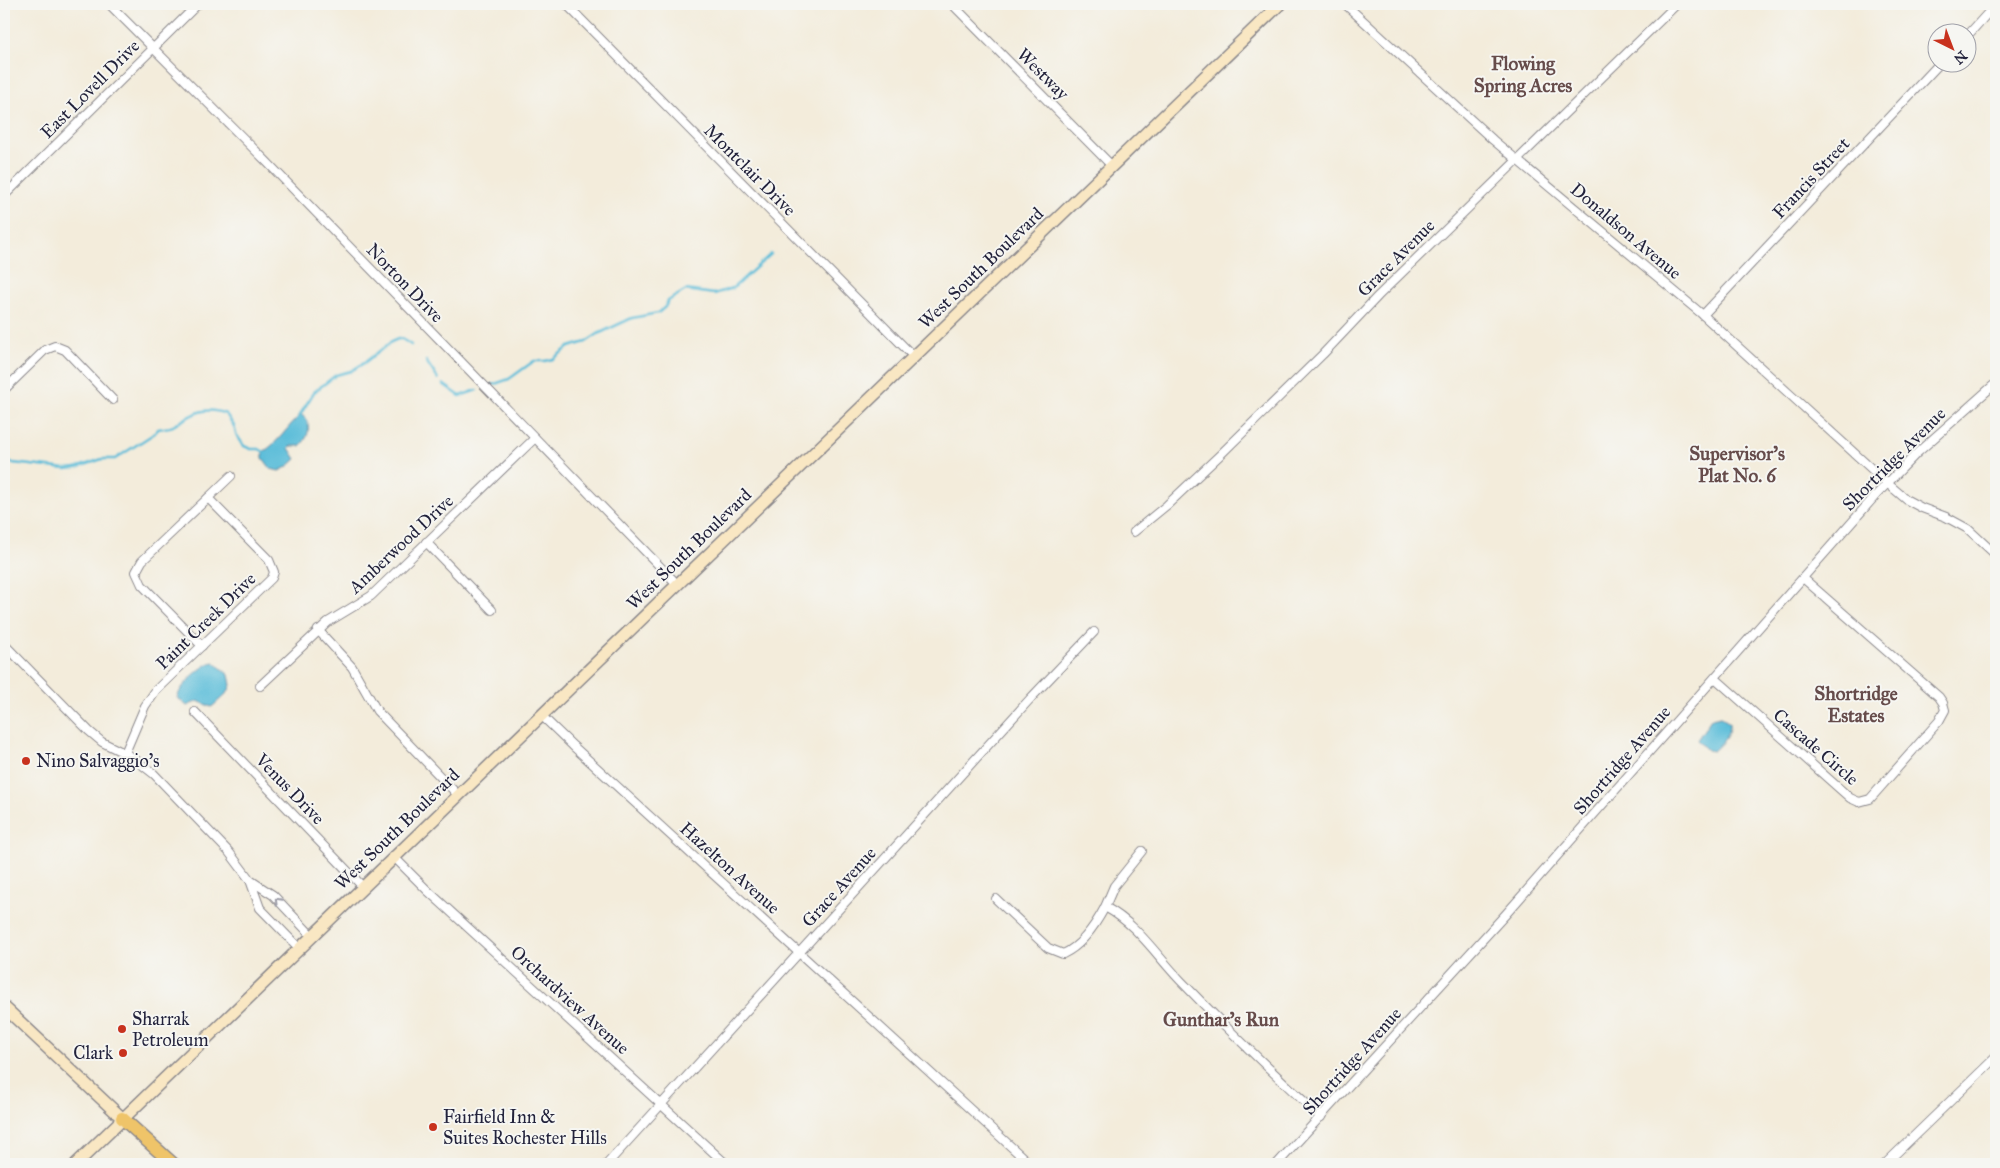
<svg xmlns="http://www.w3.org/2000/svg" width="2000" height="1168" font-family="'IM FELL Great Primer',serif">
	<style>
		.water { fill: #5bbdd9; stroke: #3e708a }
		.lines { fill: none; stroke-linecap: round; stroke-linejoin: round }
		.stream { stroke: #5bbdd9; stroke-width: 2.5 }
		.street-casing { stroke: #8a878b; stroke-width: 10 }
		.secondary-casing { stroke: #8a878b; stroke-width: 14 }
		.primary-casing { stroke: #8a878b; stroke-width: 15 }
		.street { stroke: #fff; stroke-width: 8 }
		.secondary { stroke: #f9e7c3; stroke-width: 11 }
		.primary { stroke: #efc469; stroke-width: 12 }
		.oneway { stroke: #9c9ca7 }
		.poi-dot { fill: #c8321e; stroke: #f6f6f2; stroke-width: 2 }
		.labels { text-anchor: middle; stroke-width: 4; stroke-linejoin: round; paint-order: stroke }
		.street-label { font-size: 18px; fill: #22223b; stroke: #f6f6f2 }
		.poi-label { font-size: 18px; fill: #22223b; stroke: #f6f6f2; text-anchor: start }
		.neighbourhood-label { font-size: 19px; font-weight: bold; fill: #664c4b; stroke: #f6f6f2 }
	</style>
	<rect width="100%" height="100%" fill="#f6f6f2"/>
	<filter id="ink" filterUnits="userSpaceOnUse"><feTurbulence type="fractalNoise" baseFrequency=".02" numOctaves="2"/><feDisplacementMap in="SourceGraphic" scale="10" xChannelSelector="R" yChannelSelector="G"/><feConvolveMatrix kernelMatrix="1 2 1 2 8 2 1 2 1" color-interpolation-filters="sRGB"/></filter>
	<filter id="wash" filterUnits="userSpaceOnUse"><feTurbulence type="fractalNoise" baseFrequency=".0096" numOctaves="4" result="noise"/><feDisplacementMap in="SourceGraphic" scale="20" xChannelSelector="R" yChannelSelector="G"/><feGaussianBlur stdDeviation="1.12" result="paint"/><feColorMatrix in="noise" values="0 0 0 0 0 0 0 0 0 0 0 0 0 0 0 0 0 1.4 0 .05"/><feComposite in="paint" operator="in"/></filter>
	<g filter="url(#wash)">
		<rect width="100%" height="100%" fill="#f3ecdb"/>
		<g class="water">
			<path d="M 301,414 C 312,423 310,436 300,446 L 291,446 L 289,448 L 296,459 L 287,467 L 279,471 L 271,469 L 263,458 L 263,452 C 279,442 287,427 301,414 Z"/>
			<path d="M 214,662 L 229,675 L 231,685 L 228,692 L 213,706 L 211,707 L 198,701 L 187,706 L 178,698 C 177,688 204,663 214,662 Z"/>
			<path d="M 1721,717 L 1729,723 C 1730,736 1722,743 1713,751 L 1707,750 L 1697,740 L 1711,719 Z"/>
		</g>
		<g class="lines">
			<g class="stream">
				<path d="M 426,361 L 438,379"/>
				<path d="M 443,384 L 460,396 L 477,390"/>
				<path d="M 492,385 L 509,379 L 534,361 L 545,361 L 553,359 L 569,347 L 586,342 L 598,334 L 632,318 L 658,313 L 665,307 L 668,301 L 686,290 L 714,294 L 733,288 L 771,254"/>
				<path d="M 300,415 L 314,392 L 336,375 L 351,371 L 364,363 L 391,342 L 398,339 L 402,339 L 411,345"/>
				<path d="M 4,462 L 66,469 L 76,468 L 102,459 L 115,459 L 155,433 L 157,429 C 162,428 169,428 173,426 C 192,415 202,405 226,414 L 234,426 L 236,434 L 244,446 L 251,449 L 259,449 L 266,453"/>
			</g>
		</g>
	</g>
	<g filter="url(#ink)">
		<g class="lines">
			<defs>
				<g id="street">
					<path d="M 109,4 L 267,162 L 678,585"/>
					<path d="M 566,4 L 914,357"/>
					<path d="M 952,4 L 1112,166"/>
					<path d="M 1345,4 L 1493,140 L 1703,315 L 1887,483 L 1907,500 L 1922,508 L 1946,517 L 1968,529 L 1996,555"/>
					<path d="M 1968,35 L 1996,4"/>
					<path d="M 4,196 L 198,4"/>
					<path d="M 1703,315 L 1941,62"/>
					<path d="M 4,390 L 45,350 L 55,346 L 65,350 L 113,400"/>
					<path d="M 1134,532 L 1167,505 L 1221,454 L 1323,354 L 1378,296 L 1677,4"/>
					<path d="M 426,542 L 492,610"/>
					<path d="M 318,630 L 352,667 L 377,711 L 458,795"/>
					<path d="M 4,644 L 89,731 L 102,742 L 132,757 L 154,774 L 229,852 L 250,880"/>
					<path d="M 202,646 L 142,585 L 136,572 L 142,561 L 231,476"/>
					<path d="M 1715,678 L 1850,798 L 1859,802 L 1870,799 L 1939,721 L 1945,710 L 1943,703 L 1939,697 L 1803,578"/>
					<path d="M 260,686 L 328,622 L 371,596 L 535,438"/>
					<path d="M 195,712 L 363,887"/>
					<path d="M 542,716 L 573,746 L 1030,1164"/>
					<path d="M 125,753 L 145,706 L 156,690 L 272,578 L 274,572 L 269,560 L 208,498"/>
					<path d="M 394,857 L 427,890 L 726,1164"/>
					<path d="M 996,899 L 1048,948 L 1063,954 C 1081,946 1096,924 1105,907 C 1137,924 1156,955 1181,981 C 1226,1028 1273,1073 1321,1117"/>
					<path d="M 1105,907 L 1114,886 L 1142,851"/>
					<path d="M 299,948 L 260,908 L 250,880 L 273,895 L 312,936"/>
					<path d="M 607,1164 L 1030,699 L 1094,632"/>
					<path d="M 1277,1164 L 1505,915 L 1876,495 L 1917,453 L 1996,383"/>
					<path d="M 1885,1164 L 1996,1057"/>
				</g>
				<g id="secondary">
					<path d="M 4,1007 L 122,1118"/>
					<path d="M 76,1164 L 1280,4"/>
				</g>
				<path id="primary" d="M 122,1118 L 173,1164"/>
			</defs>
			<use href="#street" class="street-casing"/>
			<use href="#secondary" class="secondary-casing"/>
			<use href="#primary" class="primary-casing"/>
			<use href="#street" class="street"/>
			<use href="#secondary" class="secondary"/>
			<use href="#primary" class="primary"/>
		</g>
		<defs><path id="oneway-chevron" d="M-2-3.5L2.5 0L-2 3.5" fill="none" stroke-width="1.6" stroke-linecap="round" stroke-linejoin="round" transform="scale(1.25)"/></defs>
		<use class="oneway" href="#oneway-chevron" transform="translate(278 901) rotate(-135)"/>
	</g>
	<g class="poi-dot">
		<circle cx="26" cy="761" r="5"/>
		<circle cx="122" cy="1029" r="5"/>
		<circle cx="123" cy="1053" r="5"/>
		<circle cx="433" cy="1127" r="5"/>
	</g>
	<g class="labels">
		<g class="street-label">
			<text transform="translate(1043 74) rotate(45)" y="6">Westway</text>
			<text transform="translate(90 89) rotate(-45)" y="6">East Lovell Drive</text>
			<text transform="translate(750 170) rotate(45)" y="6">Montclair Drive</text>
			<text transform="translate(1811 178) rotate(-47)" y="6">Francis Street</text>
			<text transform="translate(1626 231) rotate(40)" y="6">Donaldson Avenue</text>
			<text transform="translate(1396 258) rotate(-45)" y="6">Grace Avenue</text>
			<text transform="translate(981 268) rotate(-44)" y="6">West South Boulevard</text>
			<text transform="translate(405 283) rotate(46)" y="6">Norton Drive</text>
			<text transform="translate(1894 459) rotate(-45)" y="6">Shortridge Avenue</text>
			<text transform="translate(401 544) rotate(-43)" y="6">Amberwood Drive</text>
			<text transform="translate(689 549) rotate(-44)" y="6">West South Boulevard</text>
			<text transform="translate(206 621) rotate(-44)" y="6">Paint Creek Drive</text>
			<text transform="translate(1816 747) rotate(41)" y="6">Cascade Circle</text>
			<text transform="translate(1622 760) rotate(-49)" y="6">Shortridge Avenue</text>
			<text transform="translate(290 789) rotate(46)" y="6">Venus Drive</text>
			<text transform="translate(397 829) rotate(-44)" y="6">West South Boulevard</text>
			<text transform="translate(730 868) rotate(42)" y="6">Hazelton Avenue</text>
			<text transform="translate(839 887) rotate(-48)" y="6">Grace Avenue</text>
			<text transform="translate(570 1000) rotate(42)" y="6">Orchardview Avenue</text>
			<text transform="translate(1352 1061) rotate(-48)" y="6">Shortridge Avenue</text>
		</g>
		<g class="poi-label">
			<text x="36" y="767">Nino Salvaggio's</text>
			<text x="132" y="1025">Sharrak<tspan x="132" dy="21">Petroleum</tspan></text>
			<text x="113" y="1059" text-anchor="end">Clark</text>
			<text x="443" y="1123">Fairfield Inn &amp;<tspan x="443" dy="21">Suites Rochester Hills</tspan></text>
		</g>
		<g class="neighbourhood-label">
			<text x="1523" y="70">Flowing<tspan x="1523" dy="22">Spring Acres</tspan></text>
			<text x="1737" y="460">Supervisor's<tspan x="1737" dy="22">Plat No. 6</tspan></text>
			<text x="1856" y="700">Shortridge<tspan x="1856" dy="22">Estates</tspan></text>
			<text x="1221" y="1026">Gunthar's Run</text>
		</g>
	</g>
	<rect width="2000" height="1168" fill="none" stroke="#f6f6f2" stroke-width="20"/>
	<g transform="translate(1952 48) rotate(138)"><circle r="24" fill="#f6f6f2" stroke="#a1a1a9"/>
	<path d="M0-4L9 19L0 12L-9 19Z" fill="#c8321e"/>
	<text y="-8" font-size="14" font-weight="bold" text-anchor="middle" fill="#22223b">N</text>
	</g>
</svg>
